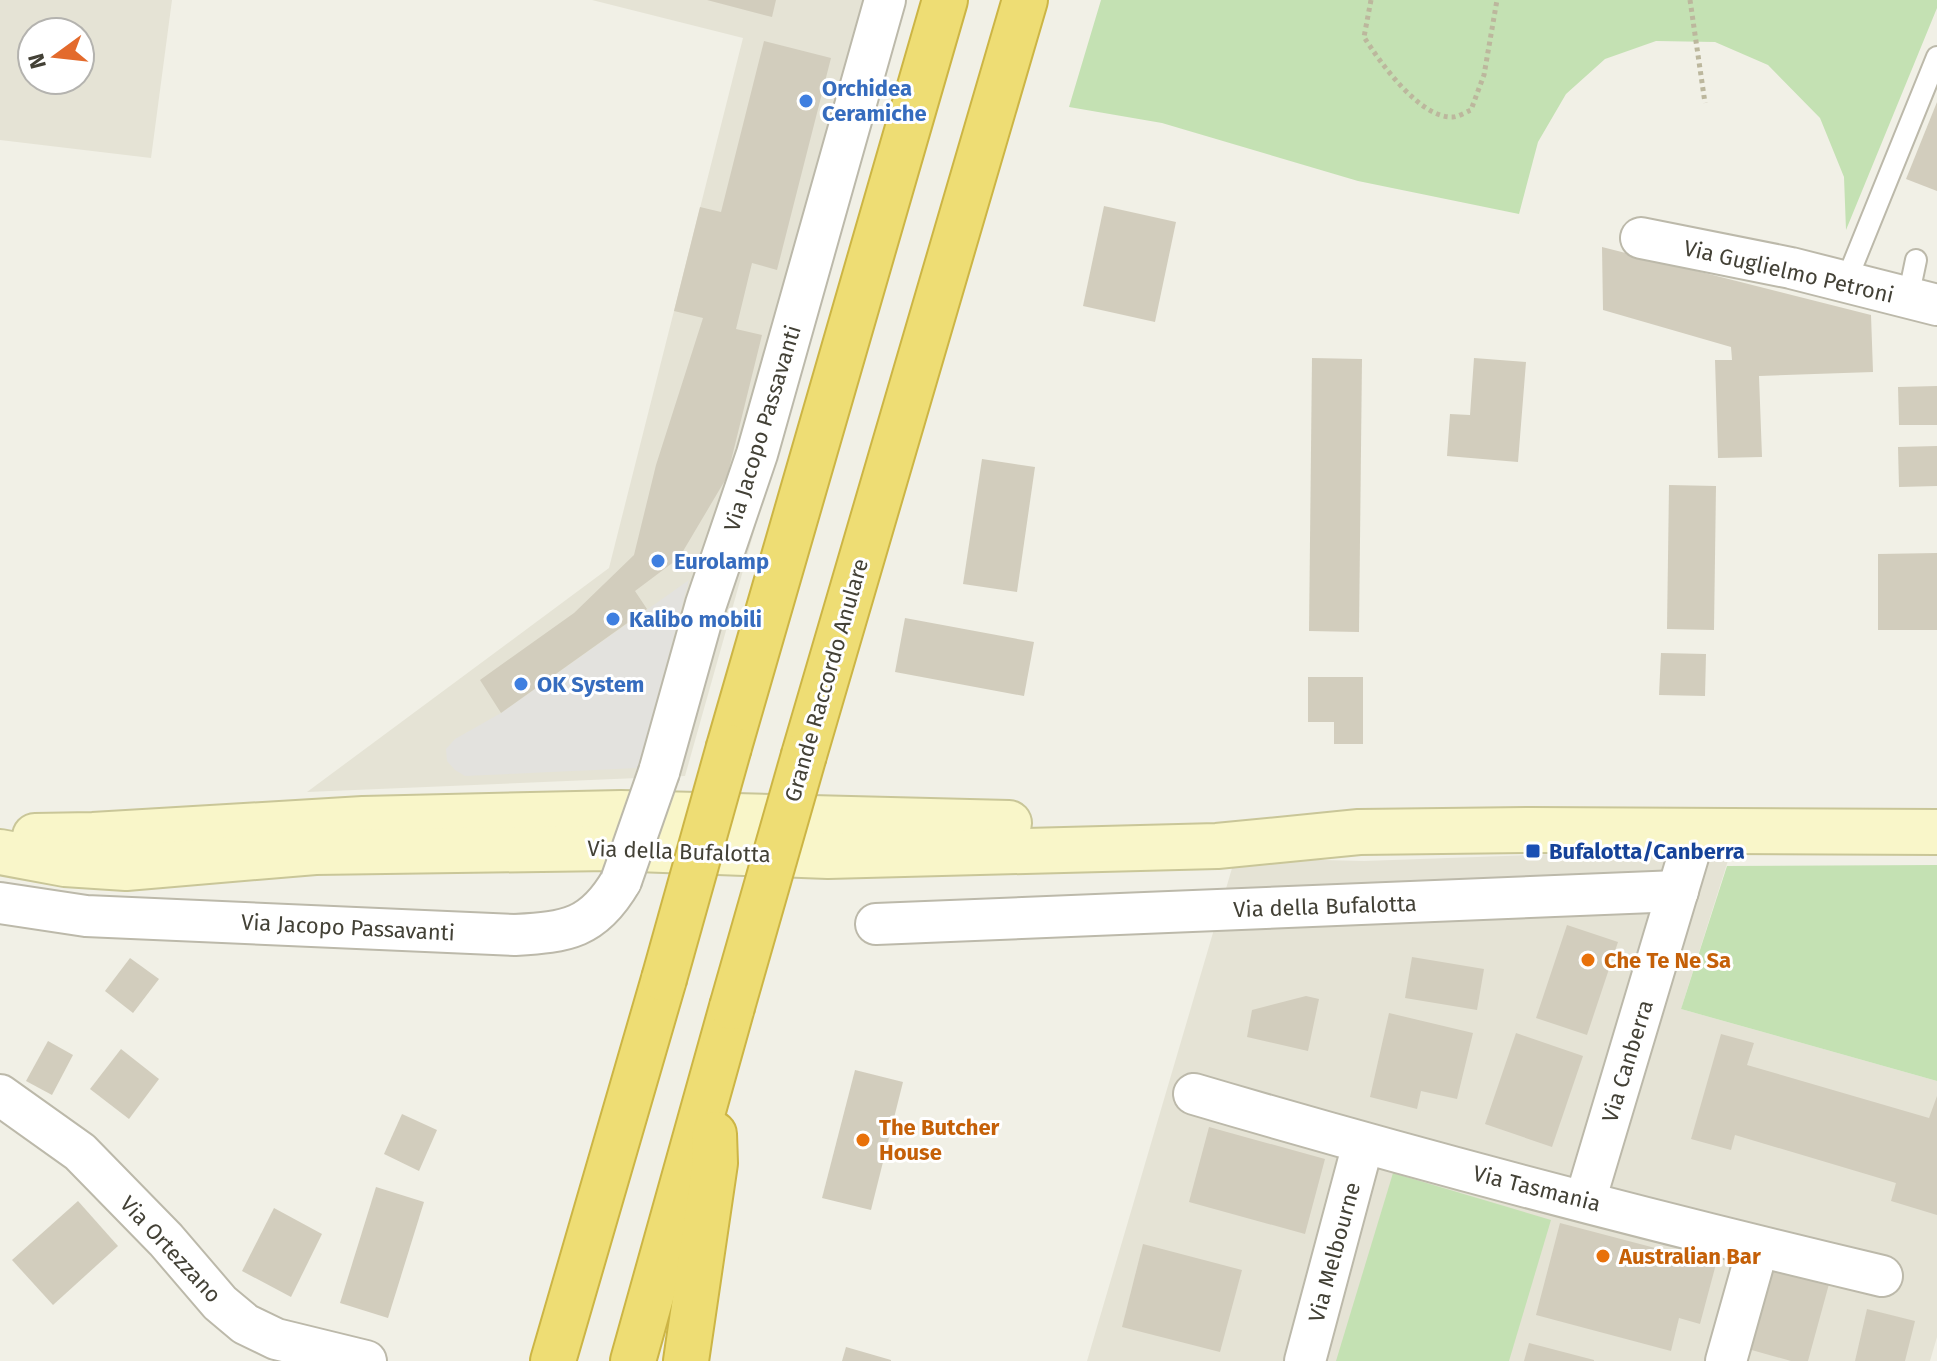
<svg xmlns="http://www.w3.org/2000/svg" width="1937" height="1361" font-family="'Fira Sans',sans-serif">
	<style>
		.residential { fill: #e5e3d5; fill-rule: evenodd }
		.green { fill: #c4e1b3 }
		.parking { fill: #e3e2de }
		.building { fill: #d2cdbd }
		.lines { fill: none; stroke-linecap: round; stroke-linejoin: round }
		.lane-casing { stroke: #bcb9aa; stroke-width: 24 }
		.street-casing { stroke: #bcb9aa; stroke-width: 44 }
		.secondary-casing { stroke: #c9c698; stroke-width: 48 }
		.highway-casing { stroke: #ccb545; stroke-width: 48 }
		.path { stroke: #bcb79d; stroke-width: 5; stroke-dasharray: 4 4; stroke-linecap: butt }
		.lane { stroke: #fff; stroke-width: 20 }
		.street { stroke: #fff; stroke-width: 40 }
		.secondary { stroke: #f9f6c9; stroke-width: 44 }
		.highway { stroke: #eedd74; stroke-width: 44 }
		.street-bridge-casing { stroke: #bcb9aa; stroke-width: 44; stroke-linecap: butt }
		.highway-bridge-casing { stroke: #ccb545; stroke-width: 48; stroke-linecap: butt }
		.street-bridge { stroke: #fff; stroke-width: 40 }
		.highway-bridge { stroke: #eedd74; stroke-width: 44 }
		.shop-dot { fill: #3f7fe0; stroke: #fff; stroke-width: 3 }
		.transit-dot { fill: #1a4fb4; stroke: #fff; stroke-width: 3 }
		.food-dot { fill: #e8710a; stroke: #fff; stroke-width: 3 }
		.labels { text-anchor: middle; stroke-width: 6; stroke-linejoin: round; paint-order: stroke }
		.shop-label { font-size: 22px; font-weight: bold; fill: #366cbe; stroke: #fff; text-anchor: start }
		.street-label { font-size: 22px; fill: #434136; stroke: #fff }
		.transit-label { font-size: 22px; font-weight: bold; fill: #164399; stroke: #fff; text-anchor: start }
		.food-label { font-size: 22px; font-weight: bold; fill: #c56008; stroke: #fff; text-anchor: start }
	</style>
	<rect width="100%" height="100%" fill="#f1f0e6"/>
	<g class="residential">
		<path d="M 0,0 L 172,0 L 151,158 L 0,140 ZM 80,32 L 80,80 L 32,80 L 32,32 Z"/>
		<path d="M 592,0 L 904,0 L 685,776 L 307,792 L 609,568 L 743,38 Z"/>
		<path d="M 1732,848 L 1681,1009 L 1937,1081 L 1937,1337 L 1930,1361 L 1087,1361 L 1235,858 L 1364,861 Z"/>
	</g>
	<g class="green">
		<path d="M 1101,0 L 1937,0 L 1937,8 L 1846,230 L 1844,177 L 1820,118 L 1768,65 L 1715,42 L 1656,41 L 1605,59 L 1566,94 L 1538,142 L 1519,214 L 1358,181 L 1162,123 L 1069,107 Z"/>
		<path d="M 1937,865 L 1937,1081 L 1681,1009 L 1727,866 Z"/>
		<path d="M 1393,1173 L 1551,1220 L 1509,1361 L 1336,1361 Z"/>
	</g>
	<path class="parking" d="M 689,580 L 638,768 L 465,776 L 455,770 L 447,761 L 446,749 L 455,739 L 501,713 Z"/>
	<g class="building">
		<path d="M 707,0 L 776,0 L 772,17 Z"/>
		<path d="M 764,41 L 831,58 L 777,270 L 752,263 L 736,329 L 762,335 L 727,477 L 679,558 L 635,591 L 647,609 L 501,713 L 480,680 L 574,613 L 634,555 L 656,465 L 703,318 L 674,311 L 700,207 L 721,212 Z"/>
		<path d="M 1937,102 L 1937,191 L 1906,179 Z"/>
		<path d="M 1104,206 L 1176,222 L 1155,322 L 1083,306 Z"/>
		<path d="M 1602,247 L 1871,315 L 1873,372 L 1759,376 L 1762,457 L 1718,458 L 1715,360 L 1732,360 L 1731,347 L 1603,310 Z"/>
		<path d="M 1312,358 L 1362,359 L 1359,632 L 1309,631 Z"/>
		<path d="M 1474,358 L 1526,362 L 1518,462 L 1447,456 L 1450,414 L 1470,415 Z"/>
		<path d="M 1937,386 L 1937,425 L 1899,425 L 1898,387 Z"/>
		<path d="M 1937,446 L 1937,486 L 1899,487 L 1898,447 Z"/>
		<path d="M 982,459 L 1035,467 L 1017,592 L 963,584 Z"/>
		<path d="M 1669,485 L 1716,486 L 1714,630 L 1667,629 Z"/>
		<path d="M 1937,553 L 1937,630 L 1878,630 L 1878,554 Z"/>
		<path d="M 905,618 L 1034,642 L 1024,696 L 895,672 Z"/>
		<path d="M 1661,653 L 1706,654 L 1705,696 L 1659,695 Z"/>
		<path d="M 1308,677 L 1363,677 L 1363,744 L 1334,744 L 1334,722 L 1308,722 Z"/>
		<path d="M 1567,925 L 1618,942 L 1587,1035 L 1536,1018 Z"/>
		<path d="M 1412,957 L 1484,969 L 1477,1010 L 1405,998 Z"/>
		<path d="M 130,958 L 159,979 L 133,1013 L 105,991 Z"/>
		<path d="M 1306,996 L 1319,999 L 1308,1051 L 1247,1037 L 1252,1010 Z"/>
		<path d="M 1389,1013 L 1473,1033 L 1457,1099 L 1421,1091 L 1417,1109 L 1370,1097 Z"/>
		<path d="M 1516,1033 L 1583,1056 L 1552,1147 L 1485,1124 Z"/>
		<path d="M 1721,1034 L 1754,1043 L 1747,1065 L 1929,1118 L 1937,1096 L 1937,1215 L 1891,1201 L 1896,1183 L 1735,1135 L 1731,1150 L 1691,1139 Z"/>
		<path d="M 48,1041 L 73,1055 L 52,1095 L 26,1081 Z"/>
		<path d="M 121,1049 L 159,1079 L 129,1119 L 90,1089 Z"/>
		<path d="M 855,1070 L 903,1082 L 871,1210 L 822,1198 Z"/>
		<path d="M 402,1114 L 437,1130 L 419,1171 L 384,1154 Z"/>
		<path d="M 1209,1127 L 1325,1159 L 1305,1234 L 1189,1202 Z"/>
		<path d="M 376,1187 L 424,1202 L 388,1318 L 340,1303 Z"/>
		<path d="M 78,1201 L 118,1246 L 53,1305 L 12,1260 Z"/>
		<path d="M 274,1208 L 322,1234 L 291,1297 L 242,1271 Z"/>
		<path d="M 1560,1223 L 1716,1264 L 1700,1324 L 1679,1318 L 1671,1351 L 1536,1315 Z"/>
		<path d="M 1143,1244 L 1242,1270 L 1220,1352 L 1122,1327 Z"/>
		<path d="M 1771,1267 L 1829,1284 L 1808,1361 L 1791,1361 L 1748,1349 Z"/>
		<path d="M 1867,1309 L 1915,1321 L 1905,1361 L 1855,1361 Z"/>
		<path d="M 1529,1343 L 1594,1360 L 1594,1361 L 1524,1361 Z"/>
		<path d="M 846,1347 L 891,1360 L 891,1361 L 842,1361 Z"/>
	</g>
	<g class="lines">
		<defs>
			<g id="lane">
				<path d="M 1845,284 L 1937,57"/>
				<path d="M 1908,298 L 1916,260"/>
			</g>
			<g id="street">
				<path d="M 1641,238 L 1791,268 L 1937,305"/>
				<path d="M 659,772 L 706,604 L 757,454 L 885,0"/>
				<path d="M 0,903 L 86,916 L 515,935 C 567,932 593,929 621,881"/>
				<path d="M 876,924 L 1678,891"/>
				<path d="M 1194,1094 C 1421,1161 1651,1221 1882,1276"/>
				<path d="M 0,1095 L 80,1152 L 166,1240 L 220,1303 L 245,1324 L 276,1339 L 366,1361"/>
				<path d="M 1585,1201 L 1696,830"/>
				<path d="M 1305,1361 L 1363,1144"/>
				<path d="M 1726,1361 L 1758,1247"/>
			</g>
			<g id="secondary">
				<path d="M 35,836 L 93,835 L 363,819 L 621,813 L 1009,823"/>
				<path d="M 0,852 L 65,864 L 126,868 L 315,852 L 610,848 L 828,856 L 1217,846 L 1359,832 L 1531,830 L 1937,832"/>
			</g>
			<g id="highway">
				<path d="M 729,747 L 945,0"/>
				<path d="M 804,755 L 1025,0"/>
				<path d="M 553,1361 L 664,979"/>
				<path d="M 633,1361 L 732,1007"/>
				<path d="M 686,1361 L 715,1163 L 714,1134"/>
			</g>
		</defs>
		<use href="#lane" class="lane-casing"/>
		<use href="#street" class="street-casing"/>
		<use href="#secondary" class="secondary-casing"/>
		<use href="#highway" class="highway-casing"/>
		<g class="path">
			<path d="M 1371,0 L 1364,37 C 1379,61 1420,119 1453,117 C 1458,117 1466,112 1471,110 L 1484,75 L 1497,0"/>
			<path d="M 1690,0 L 1705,103"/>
		</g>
		<use href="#lane" class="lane"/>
		<use href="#street" class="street"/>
		<use href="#secondary" class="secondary"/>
		<use href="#highway" class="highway"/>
		<defs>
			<path id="street-bridge" d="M 621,881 L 659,772"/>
			<g id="highway-bridge">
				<path d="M 664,979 L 729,747"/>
				<path d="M 732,1007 L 804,755"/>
			</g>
		</defs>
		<use href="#street-bridge" class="street-bridge-casing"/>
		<use href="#highway-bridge" class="highway-bridge-casing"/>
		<use href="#street-bridge" class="street-bridge"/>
		<use href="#highway-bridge" class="highway-bridge"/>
	</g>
	<g class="shop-dot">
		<circle cx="806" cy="101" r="8"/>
		<circle cx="658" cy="561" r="8"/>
		<circle cx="613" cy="619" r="8"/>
		<circle cx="521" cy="684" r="8"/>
	</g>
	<rect class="transit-dot" x="1525" y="843" width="16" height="16" rx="4"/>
	<g class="food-dot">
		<circle cx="1588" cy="960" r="8"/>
		<circle cx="863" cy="1140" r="8"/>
		<circle cx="1603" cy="1256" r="8"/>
	</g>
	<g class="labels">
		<g class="shop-label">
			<text x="822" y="96">Orchidea<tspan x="822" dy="25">Ceramiche</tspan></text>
			<text x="674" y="569">Eurolamp</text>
			<text x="629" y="627">Kalibo mobili</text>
			<text x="537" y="692">OK System</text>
		</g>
		<g class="street-label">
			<text transform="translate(1789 271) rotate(13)" y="8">Via Guglielmo Petroni</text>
			<text transform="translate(762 428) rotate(-73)" y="8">Via Jacopo Passavanti</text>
			<text transform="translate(826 680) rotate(-74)" y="8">Grande Raccordo Anulare</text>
			<text transform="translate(679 851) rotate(2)" y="8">Via della Bufalotta</text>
			<text transform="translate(1325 906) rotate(-2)" y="8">Via della Bufalotta</text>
			<text transform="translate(348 927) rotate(3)" y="8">Via Jacopo Passavanti</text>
			<text transform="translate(1627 1061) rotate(-73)" y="8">Via Canberra</text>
			<text transform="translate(1537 1188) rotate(14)" y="8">Via Tasmania</text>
			<text transform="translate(171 1249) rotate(47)" y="8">Via Ortezzano</text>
			<text transform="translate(1334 1252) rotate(-75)" y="8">Via Melbourne</text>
		</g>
		<g class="transit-label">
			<text x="1549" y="859">Bufalotta/Canberra</text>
		</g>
		<g class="food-label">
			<text x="1604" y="968">Che Te Ne Sa</text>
			<text x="879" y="1135">The Butcher<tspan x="879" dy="25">House</tspan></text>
			<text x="1619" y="1264">Australian Bar</text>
		</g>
	</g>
	<g transform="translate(56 56) rotate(255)"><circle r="38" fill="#ffffff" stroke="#b4b3af" stroke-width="2"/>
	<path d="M0-6L14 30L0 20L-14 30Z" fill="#e36a2c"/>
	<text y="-12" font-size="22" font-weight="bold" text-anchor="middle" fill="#434136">N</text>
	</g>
</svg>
